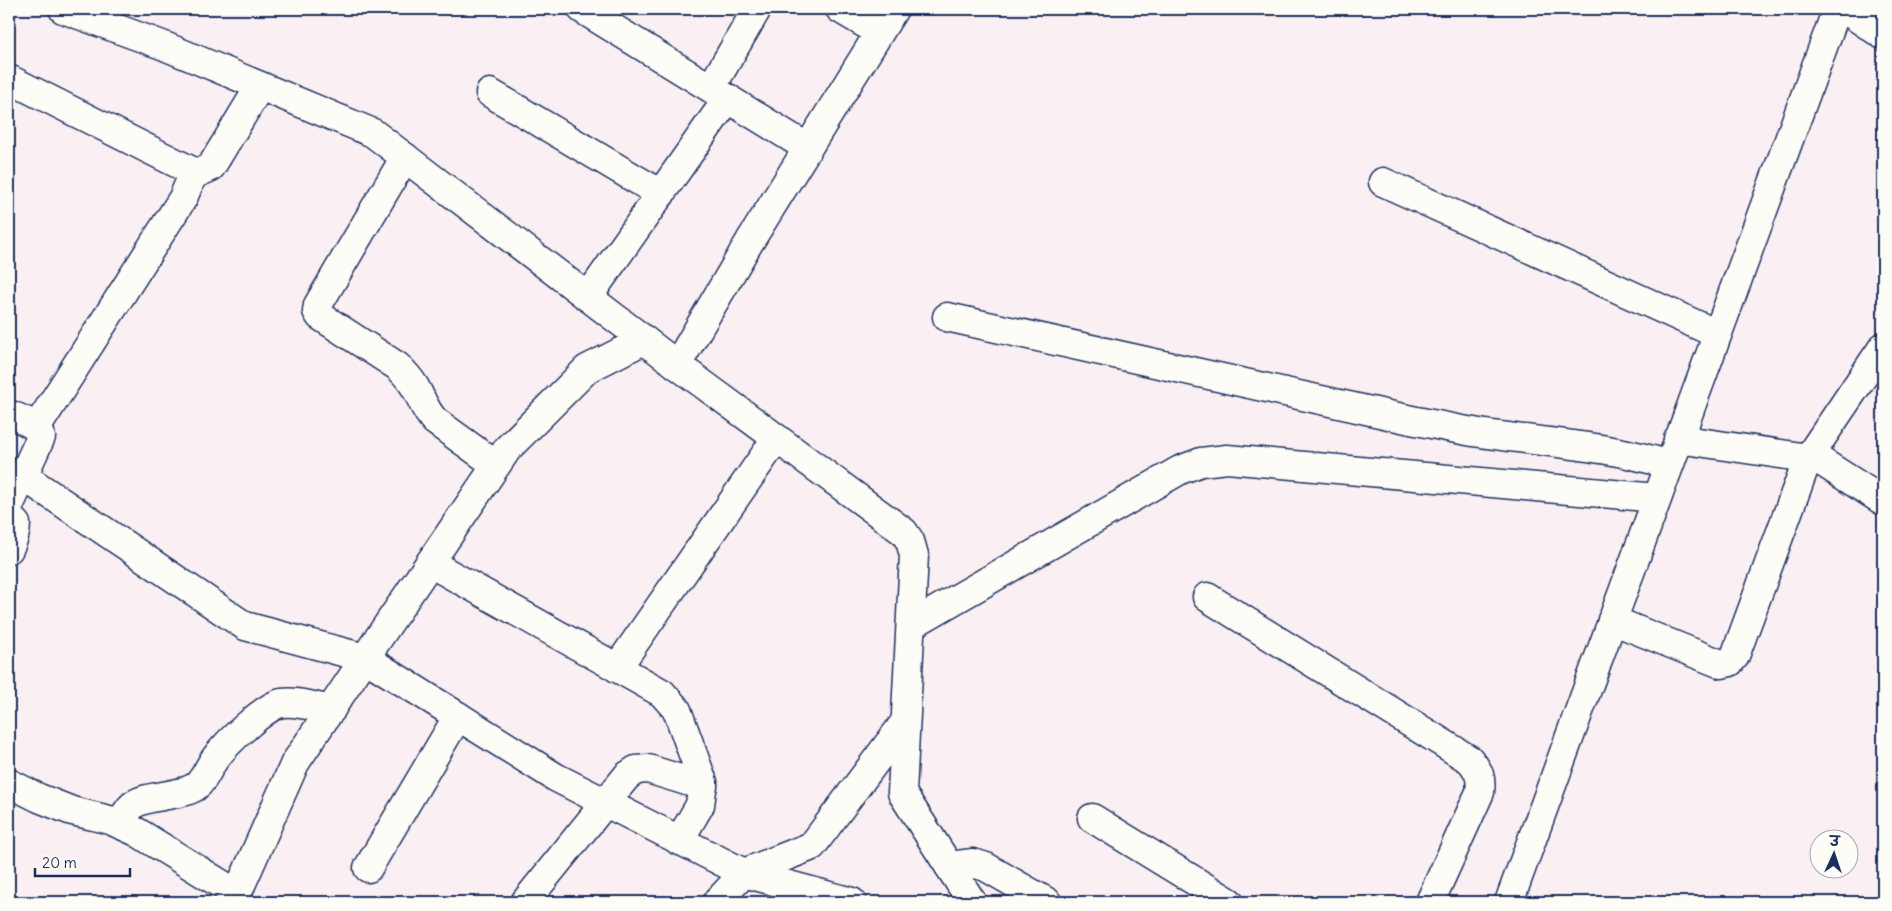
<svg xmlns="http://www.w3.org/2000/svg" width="1892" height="911" font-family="Delius,'Playpen Sans Deva',sans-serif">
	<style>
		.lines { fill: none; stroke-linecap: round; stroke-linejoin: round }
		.minor-casing { stroke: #1b2f5e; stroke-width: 31 }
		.major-casing { stroke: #1b2f5e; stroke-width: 31 }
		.minor { stroke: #fdfcf7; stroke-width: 28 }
		.major { stroke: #fdfcf7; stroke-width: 28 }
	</style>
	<rect width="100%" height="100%" fill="#faf0f3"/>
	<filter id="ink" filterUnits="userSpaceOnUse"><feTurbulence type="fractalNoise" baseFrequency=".02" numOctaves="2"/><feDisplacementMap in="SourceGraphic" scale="10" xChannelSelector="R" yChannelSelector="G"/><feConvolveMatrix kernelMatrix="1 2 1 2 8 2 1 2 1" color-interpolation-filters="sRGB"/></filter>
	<g filter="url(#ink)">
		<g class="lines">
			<defs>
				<g id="minor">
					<path d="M 63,9 L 162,45 L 373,133 L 677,365 L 904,532 L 910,541 L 914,555 L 902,793 L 972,902"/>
					<path d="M 582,9 L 808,148"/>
					<path d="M 840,9 L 879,32"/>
					<path d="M 1844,9 L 1883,35"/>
					<path d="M 9,79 L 194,172 L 200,172 L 211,167 L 260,86"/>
					<path d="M 711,88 L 757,9"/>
					<path d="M 490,93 L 661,194"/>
					<path d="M 405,157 L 318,305 L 317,311 L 320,316 L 397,366 C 404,372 410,379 415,387 C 422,399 425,411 435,421 L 496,465"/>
					<path d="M 1383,182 L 1717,334"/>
					<path d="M 588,297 L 728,98"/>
					<path d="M 947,317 L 1416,421 C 1438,425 1459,430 1480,433 C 1544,443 1608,445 1669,465"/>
					<path d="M 677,365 L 750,241 L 894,9"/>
					<path d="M 9,414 C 19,419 40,424 41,437 L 9,506"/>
					<path d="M 37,427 L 183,198 L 194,172"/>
					<path d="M 1678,439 L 1808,458 L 1822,462 L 1883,501"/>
					<path d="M 23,476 L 245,626 L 365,658 L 508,448 L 587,369 L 644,340"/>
					<path d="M 9,517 L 16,524 C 16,534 13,540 9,549"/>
					<path d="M 430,563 L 662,693 L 677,710 L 703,782 L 700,805 L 679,841"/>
					<path d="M 1207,597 L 1470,760 C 1479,771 1482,778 1480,792 L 1430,902"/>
					<path d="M 1612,620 L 1721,664 L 1730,662 L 1735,656 L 1808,458 L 1883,347"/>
					<path d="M 911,625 L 1180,470 L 1201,462 L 1227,459 L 1657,498"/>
					<path d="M 617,668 L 776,439"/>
					<path d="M 9,783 L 39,798 L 72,811 L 110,820 L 137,832 L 237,894"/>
					<path d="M 1092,818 L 1229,902"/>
					<path d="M 120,824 C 123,819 126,813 130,808 C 141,794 177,798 195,787 C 205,780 209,765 217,756 C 227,743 266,705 282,703 C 297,701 316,707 331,710"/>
					<path d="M 949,866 L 973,863 L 986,867 L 1047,902"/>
					<path d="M 368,868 L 458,716"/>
					<path d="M 232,902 L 237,894 L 295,763 L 365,658 L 555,777 L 744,873 L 852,902"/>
					<path d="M 525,902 L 627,776 L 636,770 L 648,769 L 703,786"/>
					<path d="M 717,902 L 744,873 L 812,846 L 905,722"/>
				</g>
				<path id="major" d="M 1509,902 L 1837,9"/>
			</defs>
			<use href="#minor" class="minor-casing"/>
			<use href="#major" class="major-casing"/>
			<use href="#minor" class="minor"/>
			<use href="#major" class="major"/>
		</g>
	</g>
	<rect width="1892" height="911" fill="none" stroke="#fdfcf7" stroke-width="30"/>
	<rect x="15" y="15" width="1862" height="881" fill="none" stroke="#1b2f5e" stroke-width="2" filter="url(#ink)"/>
	<g transform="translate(1834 854) rotate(3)"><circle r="24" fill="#fdfcf7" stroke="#a3aaba"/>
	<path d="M0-4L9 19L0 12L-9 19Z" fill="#1b2f5e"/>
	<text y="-8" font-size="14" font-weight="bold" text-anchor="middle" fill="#1b2f5e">उ</text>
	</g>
	<path d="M35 868v8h95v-8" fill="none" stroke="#1b2f5e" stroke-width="2.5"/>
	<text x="42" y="868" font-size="15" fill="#1b2f5e" stroke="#fdfcf7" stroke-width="4" paint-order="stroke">20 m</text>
</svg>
